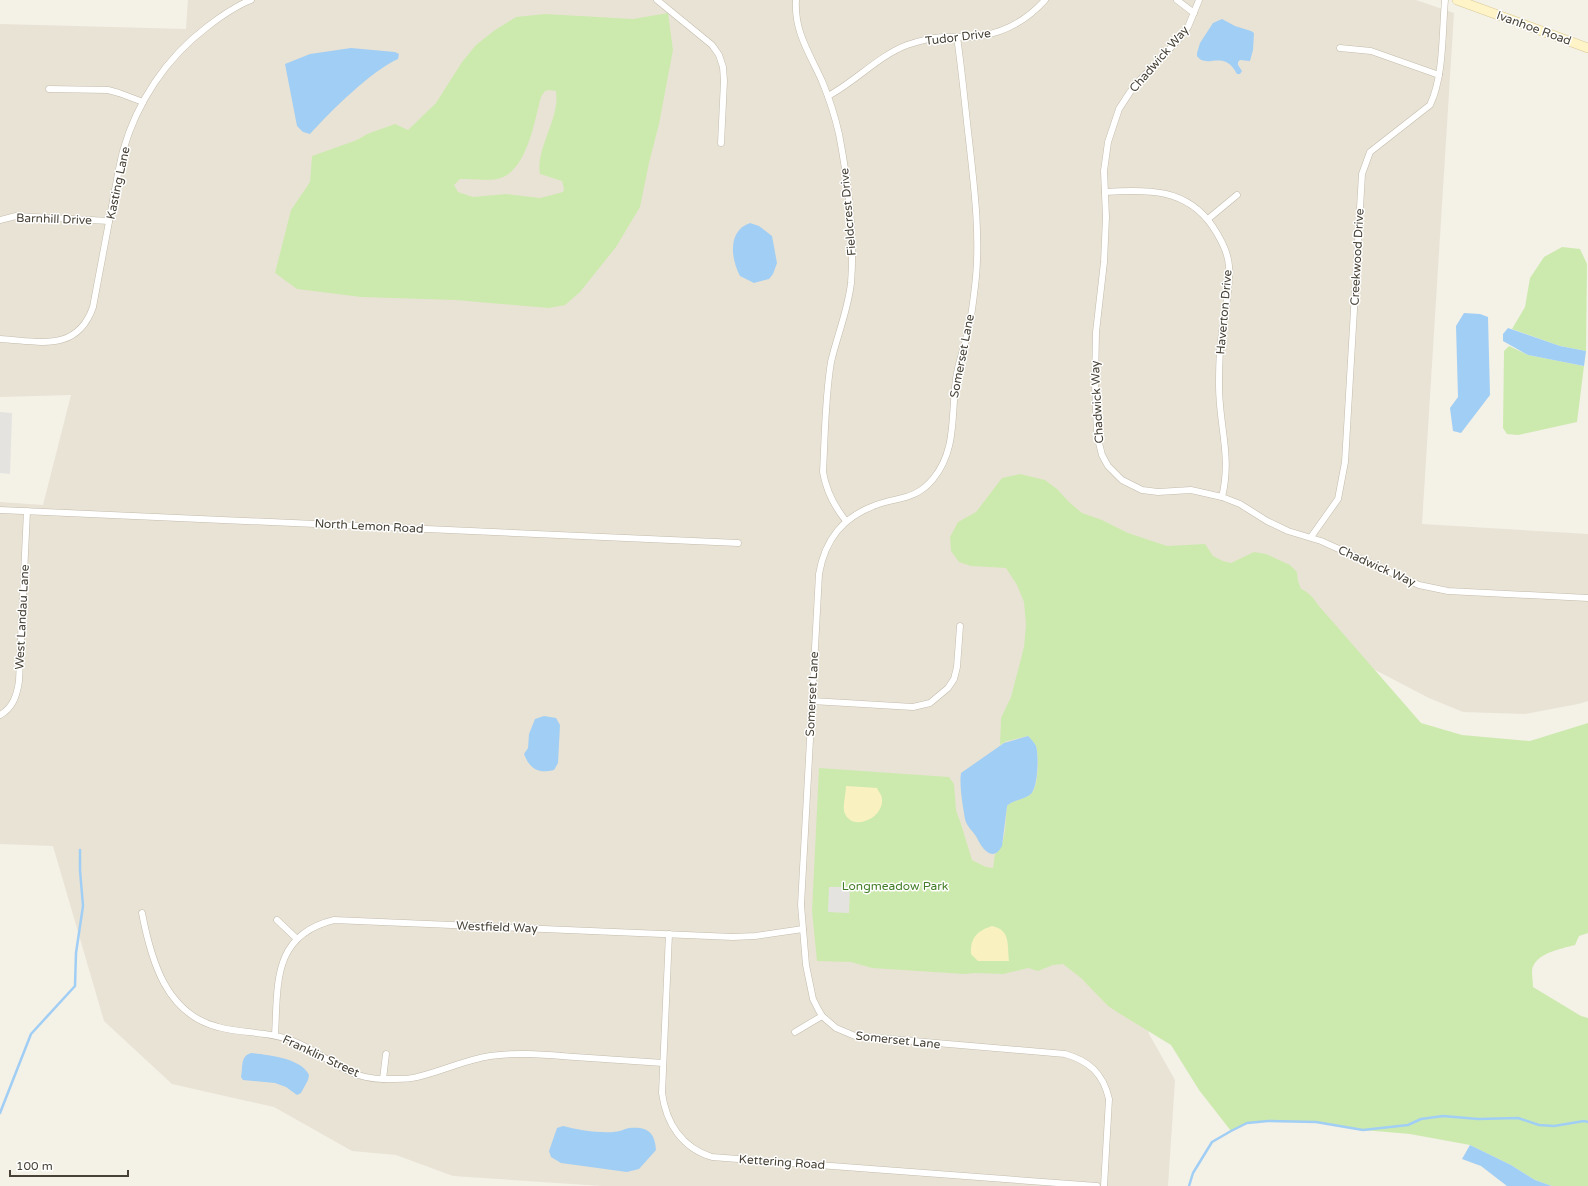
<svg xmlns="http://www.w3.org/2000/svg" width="1588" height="1186" font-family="'Varela Round',sans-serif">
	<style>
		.residential { fill: #e9e3d5 }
		.green { fill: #cdeaae; fill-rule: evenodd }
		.sand { fill: #faf1c1 }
		.parking { fill: #e5e3df }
		.water { fill: #a1cef4 }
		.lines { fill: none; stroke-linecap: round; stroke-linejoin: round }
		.stream { stroke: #a1cef4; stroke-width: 2.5 }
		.street-casing { stroke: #c3bcac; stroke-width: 7 }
		.secondary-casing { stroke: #d7c895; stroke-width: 10 }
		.street { stroke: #fff; stroke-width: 6 }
		.secondary { stroke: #fff4c7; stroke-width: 9 }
		.labels { text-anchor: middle; stroke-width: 3; stroke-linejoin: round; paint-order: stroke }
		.street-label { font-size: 12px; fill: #484236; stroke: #fff }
		.park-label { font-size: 12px; fill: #437d26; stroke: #fff }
	</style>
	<rect width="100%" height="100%" fill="#f4f1e7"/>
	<path class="residential" d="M 188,0 L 1416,0 L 1454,13 L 1422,524 L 1588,534 L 1588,701 L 1578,704 L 1525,714 L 1463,712 L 1429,698 L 1281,621 L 1094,798 L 1149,1034 L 1175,1080 L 1168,1186 L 602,1186 L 453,1176 L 396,1155 L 352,1151 L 274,1107 L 172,1084 L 104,1021 L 53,846 L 0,844 L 0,502 L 43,505 L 71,395 L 0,397 L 0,24 L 186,29 Z"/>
	<g class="green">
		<path d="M 668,13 L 673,50 L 659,124 L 649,163 L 640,207 L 616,247 L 580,292 L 565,305 L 549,308 L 455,300 L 361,297 L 297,289 L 275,273 L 291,210 L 310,182 L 312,156 L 357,140 L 367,134 L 395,124 L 408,130 L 436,103 L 462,62 L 476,45 L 495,30 L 516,17 L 545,14 L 633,19 ZM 549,90 L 556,91 C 556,95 557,100 556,104 C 554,126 536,152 540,174 L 562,181 L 564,189 L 563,192 L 540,198 L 506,194 L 473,197 L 458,192 L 454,185 L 460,179 C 470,179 487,181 497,179 C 527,173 534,122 541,97 L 545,91 Z"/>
		<path d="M 1562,247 L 1580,249 L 1587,264 L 1586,351 L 1560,346 L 1512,329 L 1525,307 L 1530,278 L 1544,257 Z"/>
		<path d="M 1509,346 L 1528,355 L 1584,366 L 1577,422 L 1518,435 L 1507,434 L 1503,428 L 1504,351 Z"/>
		<path d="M 1020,474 L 1045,480 L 1057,489 L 1069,502 L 1082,513 L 1102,520 L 1128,533 L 1167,546 L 1205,544 L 1213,556 L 1223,561 L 1231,563 L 1254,552 L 1266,554 L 1290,565 L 1297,572 L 1298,581 L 1301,589 C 1309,592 1314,599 1319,606 L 1421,723 L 1462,735 L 1530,741 L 1588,723 L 1588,933 L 1579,936 L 1575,945 C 1561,949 1534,953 1532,971 C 1532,977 1533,982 1533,987 L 1581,1016 L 1588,1018 L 1588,1186 L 1552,1186 L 1535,1180 L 1511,1165 L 1470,1145 L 1410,1134 L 1363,1130 L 1316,1122 L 1268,1121 L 1247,1123 L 1231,1131 L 1199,1090 L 1171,1045 L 1117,1012 L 1108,1006 L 1081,978 L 1063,964 L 1053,965 L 1038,971 L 1028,968 L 1003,974 L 975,973 L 964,974 L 872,968 L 851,962 L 817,961 L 812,911 L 819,768 L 949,777 L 954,784 L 956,810 L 961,824 L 972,860 L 986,867 L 993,868 L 995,854 C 1007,845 1005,820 1007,806 C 1012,800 1024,800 1031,794 C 1039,787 1039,755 1036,746 C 1034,742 1030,739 1028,736 L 1007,741 L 1000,745 L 1001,718 L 1011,697 L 1024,647 L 1026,625 L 1024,602 L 1017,585 L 1006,568 L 971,566 L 959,562 L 951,551 L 950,537 L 958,522 L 976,512 L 1002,478 Z"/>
	</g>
	<g class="sand">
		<path d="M 846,786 L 877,788 C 878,791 882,795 882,799 C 884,819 850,833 844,811 C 843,804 846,793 846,786 Z"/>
		<path d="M 992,926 C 1011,930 1007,945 1009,961 L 978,961 L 971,954 C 970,938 977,931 992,926 Z"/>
	</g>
	<g class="parking">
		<path d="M 0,412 L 12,413 L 10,474 L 0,473 Z"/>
		<path d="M 829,887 L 850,887 L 849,913 L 828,912 Z"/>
	</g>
	<g class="water">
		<path d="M 1222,19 L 1235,26 L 1251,31 L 1254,33 L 1253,50 L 1250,61 L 1240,60 L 1238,62 L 1238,65 L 1242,71 L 1240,74 L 1237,74 C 1224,48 1207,70 1197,56 L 1197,53 L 1200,43 L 1213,23 Z"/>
		<path d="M 351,48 L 395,52 L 399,54 L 398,59 C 371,71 331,111 310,134 L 303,132 L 297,126 L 285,64 L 310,54 Z"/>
		<path d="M 750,223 L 759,226 L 772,236 L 777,263 L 773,274 L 769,279 L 754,283 L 740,276 C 731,259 727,231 750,223 Z"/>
		<path d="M 1464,313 L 1480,314 L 1488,317 L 1490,395 L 1461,433 L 1453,431 L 1450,408 L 1458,397 L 1456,326 Z"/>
		<path d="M 1508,328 L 1560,346 L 1586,351 L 1584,366 L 1528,355 L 1503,341 L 1503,334 Z"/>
		<path d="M 544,716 L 556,718 L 560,725 L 558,763 L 554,770 C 538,774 530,769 524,754 L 528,748 L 529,734 L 535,719 Z"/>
		<path d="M 1028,736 C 1031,739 1034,742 1036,746 C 1039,755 1038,787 1031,794 C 1024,800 1012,800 1007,806 L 1002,846 C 993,863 982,849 977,838 C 974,832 966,826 965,819 C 963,807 959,785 961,773 L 1004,743 Z"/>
		<path d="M 251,1053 C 267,1055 301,1058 309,1075 L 308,1080 L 301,1093 L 297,1095 L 286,1087 L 275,1083 L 243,1080 L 241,1077 C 243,1068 240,1056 251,1053 Z"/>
		<path d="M 563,1126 C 579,1130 597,1133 613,1132 C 619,1132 624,1129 629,1128 C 647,1126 655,1132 656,1150 L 639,1169 L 627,1172 L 561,1163 L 551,1157 L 549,1151 L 557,1128 Z"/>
		<path d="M 1470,1145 L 1511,1165 L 1535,1180 L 1552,1186 L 1507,1186 L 1481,1166 L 1462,1159 Z"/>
	</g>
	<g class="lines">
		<g class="stream">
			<path d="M 0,1113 L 31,1034 L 75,986 L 76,953 L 83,906 L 80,870 L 80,850"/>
			<path d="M 1189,1186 L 1193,1173 L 1212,1142 L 1231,1131 L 1247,1123 L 1268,1121 L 1316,1122 L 1363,1130 L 1408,1125 L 1421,1119 L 1443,1116 L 1478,1119 L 1518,1118 L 1539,1125 L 1554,1126 L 1584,1121 L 1588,1122"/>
		</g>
		<defs>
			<g id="street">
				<path d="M 657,0 L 712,45 L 719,55 L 723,67 L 724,81 L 721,143"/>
				<path d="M 796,0 C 794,32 810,54 822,81 C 829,98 835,116 839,134 C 848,181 855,235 851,283 C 848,310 837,336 831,362 C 825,398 825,435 823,472 C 826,490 834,506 846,521"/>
				<path d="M 1177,0 L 1194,13"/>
				<path d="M 1199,0 L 1188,27 L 1178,40 L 1140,80 L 1130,92 L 1119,109 L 1108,142 L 1104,171 L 1106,217 L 1104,262 L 1096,332 L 1095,384 L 1097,435 L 1102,455 L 1108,466 L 1122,480 L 1142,490 L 1158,492 L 1191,490 L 1222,497 L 1240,504 L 1267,521 L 1288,531 L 1321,541 L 1419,585 L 1448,591 L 1588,598"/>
				<path d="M 957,37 C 962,71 965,106 969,140 C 974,186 980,231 976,277 C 974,296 972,314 968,332 C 964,348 958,363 956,379 C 951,415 957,450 933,479 C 916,500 898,497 876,505 C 843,517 825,539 819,574 L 801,905 L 806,965 L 813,999 L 818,1009 L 822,1016 L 836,1028 L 855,1036 L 1065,1054 C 1089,1061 1103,1073 1109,1099 L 1104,1186"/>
				<path d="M 1340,48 L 1371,51 L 1439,75"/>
				<path d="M 49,89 L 108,90 L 119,93 L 143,102"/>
				<path d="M 828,96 C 855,82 878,56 907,45 C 919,41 931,38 943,37 C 955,36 968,38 980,36 C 1006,32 1028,19 1045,0"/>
				<path d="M 1105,192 C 1147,189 1187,188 1213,227 C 1221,239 1228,252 1229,266 C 1231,291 1223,316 1221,341 C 1219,356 1219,371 1219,386 C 1219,426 1232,456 1222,497"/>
				<path d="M 1208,219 L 1237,195"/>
				<path d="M 0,220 L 16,216 L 109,221"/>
				<path d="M 0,339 C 39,341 77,353 93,307 C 99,275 105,243 111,211 C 115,191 118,171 123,151 C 137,102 166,58 207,27 C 220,17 235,6 251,0"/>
				<path d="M 0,510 L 738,543"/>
				<path d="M 1311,537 L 1338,499 L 1345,462 L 1362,174 L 1370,152 L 1430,105 C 1444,76 1442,32 1445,0"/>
				<path d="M 812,701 L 913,707 L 930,703 L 948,688 L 954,679 L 957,667 L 960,626"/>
				<path d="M 0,715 C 13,708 17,695 19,681 L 27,511"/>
				<path d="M 142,913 C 151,960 166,1014 218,1027 C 243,1034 269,1031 293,1041 C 326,1054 345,1079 384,1079 C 394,1079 407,1080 417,1077 C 442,1071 465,1060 490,1056 C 519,1052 547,1055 575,1057 C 604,1059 634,1061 663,1063"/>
				<path d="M 277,920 L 297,939"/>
				<path d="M 669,934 L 662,1093 C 666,1123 682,1148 712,1157 L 1097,1186"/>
				<path d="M 795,1032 L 822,1016"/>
				<path d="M 275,1035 C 278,984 272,935 334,920 L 733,937 L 755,936 L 803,929"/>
				<path d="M 383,1079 L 386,1054"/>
			</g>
			<path id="secondary" d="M 1457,0 L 1588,48"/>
		</defs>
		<use href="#street" class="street-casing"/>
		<use href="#secondary" class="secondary-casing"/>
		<use href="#street" class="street"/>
		<use href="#secondary" class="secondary"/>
	</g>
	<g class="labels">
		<g class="street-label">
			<text transform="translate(1534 28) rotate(20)" y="4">Ivanhoe Road</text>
			<text transform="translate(958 37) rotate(-7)" y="4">Tudor Drive</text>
			<text transform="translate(1159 59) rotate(-49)" y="4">Chadwick Way</text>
			<text transform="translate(118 183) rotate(-78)" y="4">Kasting Lane</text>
			<text transform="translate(848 212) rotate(-95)" y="4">Fieldcrest Drive</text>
			<text transform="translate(54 219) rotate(2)" y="4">Barnhill Drive</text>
			<text transform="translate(1357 257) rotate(-87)" y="4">Creekwood Drive</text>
			<text transform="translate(1224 312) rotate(-85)" y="4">Haverton Drive</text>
			<text transform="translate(962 356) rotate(-79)" y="4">Somerset Lane</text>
			<text transform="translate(1097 402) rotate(-93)" y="4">Chadwick Way</text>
			<text transform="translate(369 526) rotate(3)" y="4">North Lemon Road</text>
			<text transform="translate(1377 566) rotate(24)" y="4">Chadwick Way</text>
			<text transform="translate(22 617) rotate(-87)" y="4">West Landau Lane</text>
			<text transform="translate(812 694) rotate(-87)" y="4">Somerset Lane</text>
			<text transform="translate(497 927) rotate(2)" y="4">Westfield Way</text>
			<text transform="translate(898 1040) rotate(6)" y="4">Somerset Lane</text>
			<text transform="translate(321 1056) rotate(25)" y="4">Franklin Street</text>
			<text transform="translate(782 1162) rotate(4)" y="4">Kettering Road</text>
		</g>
		<g class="park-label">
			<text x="895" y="890">Longmeadow Park</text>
		</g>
	</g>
	<path d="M10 1170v6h118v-6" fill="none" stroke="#484236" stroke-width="2"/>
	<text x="16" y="1170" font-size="12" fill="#484236" stroke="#ffffff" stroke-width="3" paint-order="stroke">100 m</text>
</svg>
